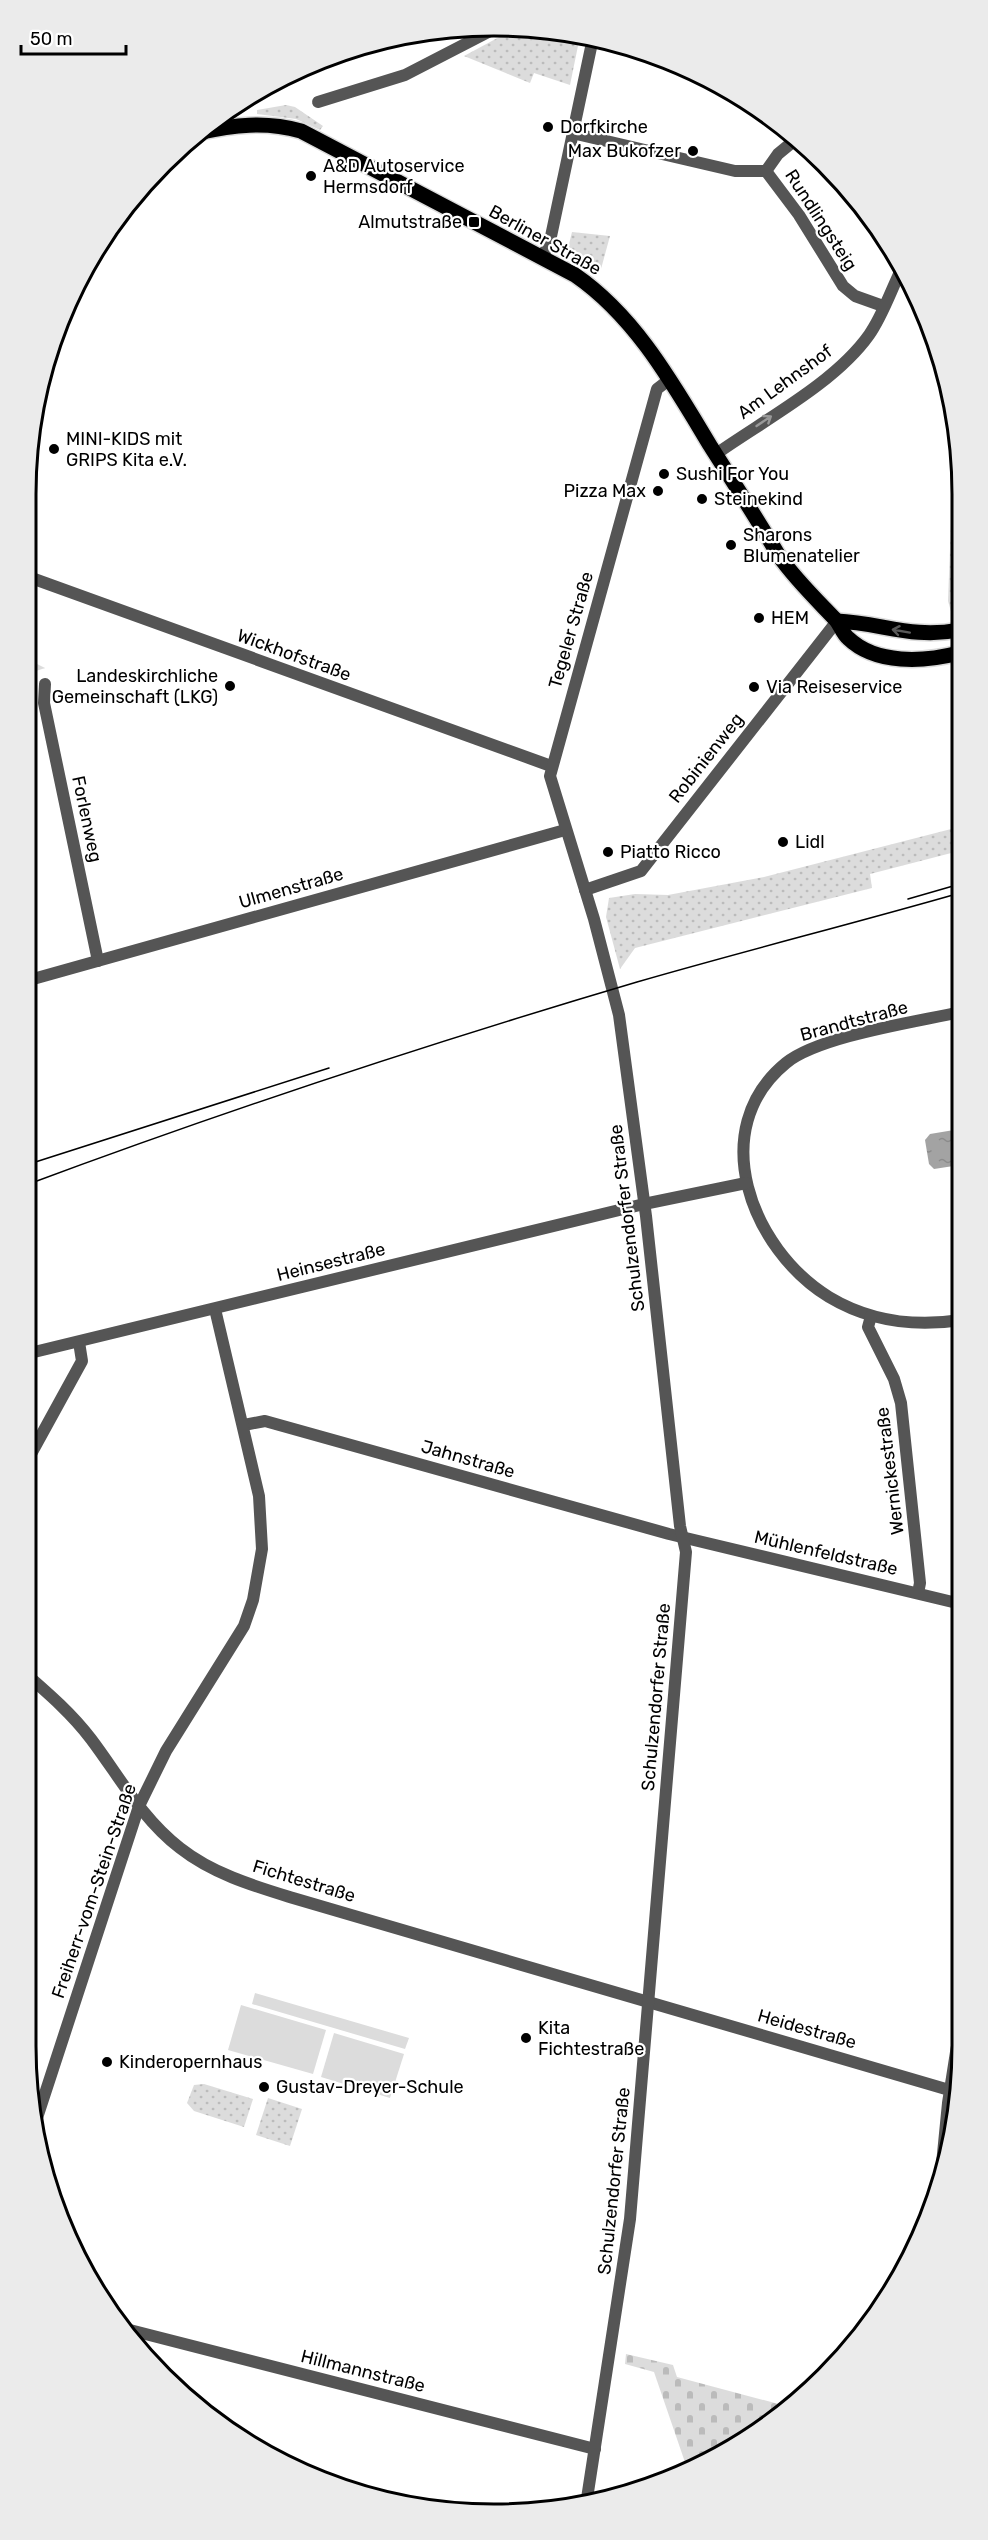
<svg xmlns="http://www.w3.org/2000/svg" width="988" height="2540" font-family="Rubik,sans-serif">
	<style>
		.green { fill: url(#green-dots) }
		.cemetery { fill: url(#cemetery-stones) }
		.pitch { fill: #dcdcdc }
		.water { fill: url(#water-ripples) }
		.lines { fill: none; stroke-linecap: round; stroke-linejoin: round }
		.primary-casing { stroke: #dbdbdb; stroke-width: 18 }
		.street { stroke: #555; stroke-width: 12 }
		.primary { stroke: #000; stroke-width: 15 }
		.tram { stroke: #000; stroke-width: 1.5 }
		.oneway { stroke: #999 }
		.oneway2 { stroke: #595959 }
		.poi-dot { fill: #000; stroke: #fff; stroke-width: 2 }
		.labels { text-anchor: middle; stroke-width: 4.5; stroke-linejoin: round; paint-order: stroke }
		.poi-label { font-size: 18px; fill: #000; stroke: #fff; text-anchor: start }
		.street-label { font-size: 18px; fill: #000; stroke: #fff }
		.rim { fill: none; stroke: #000; stroke-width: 3 }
	</style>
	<defs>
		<pattern id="green-dots" width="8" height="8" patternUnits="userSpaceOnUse" patternTransform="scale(1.5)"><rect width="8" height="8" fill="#dcdcdc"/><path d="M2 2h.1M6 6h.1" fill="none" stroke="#bbb" stroke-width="1.8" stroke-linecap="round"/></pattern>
		<pattern id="cemetery-stones" width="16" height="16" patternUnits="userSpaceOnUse" patternTransform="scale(1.5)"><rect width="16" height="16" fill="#dcdcdc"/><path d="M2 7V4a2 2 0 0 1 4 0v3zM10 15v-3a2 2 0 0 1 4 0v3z" fill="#bbb"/></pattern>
		<pattern id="water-ripples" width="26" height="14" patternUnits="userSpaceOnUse" patternTransform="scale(1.5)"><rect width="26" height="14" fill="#a3a3a3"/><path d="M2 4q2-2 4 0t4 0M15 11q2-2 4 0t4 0" fill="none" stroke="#8b8b8b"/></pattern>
	</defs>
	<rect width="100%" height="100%" fill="#fff"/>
	<g class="green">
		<path d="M 518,27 L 580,36 L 570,85 L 534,73 L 530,83 L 464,56 Z"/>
		<path d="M 286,105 L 295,107 L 323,126 L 320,130 L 296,119 L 257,114 L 257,110 Z"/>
		<path d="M 572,232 L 610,236 L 601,269 L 568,248 Z"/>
		<path d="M 958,448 L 959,613 L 952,615 L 948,601 L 952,497 Z"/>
		<path d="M 26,624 L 37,664 L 45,668 L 30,673 L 26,656 Z"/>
		<path d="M 959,827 L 959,851 L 870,874 L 872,888 L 635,948 L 620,969 L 606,917 L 609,898 L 635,894 L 668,895 L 764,877 Z"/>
		<path d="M 204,2084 L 253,2099 L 244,2127 L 194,2111 L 187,2103 L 194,2085 Z"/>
		<path d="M 268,2098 L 302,2109 L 290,2146 L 256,2135 Z"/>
	</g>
	<path class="cemetery" d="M 626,2354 L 673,2365 L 677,2377 L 786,2406 L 754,2436 L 688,2471 L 654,2372 L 625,2364 Z"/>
	<g class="pitch">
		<path d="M 255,1993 L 409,2038 L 405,2049 L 252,2004 Z"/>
		<path d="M 241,2005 L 326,2030 L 313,2074 L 228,2050 Z"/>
		<path d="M 334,2033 L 404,2054 L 390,2098 L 321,2077 Z"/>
	</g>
	<path class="water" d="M 960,1129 L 960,1165 L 934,1169 L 929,1164 L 925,1140 L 930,1134 Z"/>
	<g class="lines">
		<defs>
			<g id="primary">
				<path d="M 197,133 C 234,125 265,121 301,131 L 575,275 C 636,317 673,384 711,447 C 734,483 757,519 779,556 C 796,580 815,598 835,619 C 840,624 842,633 848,638 C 876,665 924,662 959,653"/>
				<path d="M 837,621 C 882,623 912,639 959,630"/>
			</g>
		</defs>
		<use href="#primary" class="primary-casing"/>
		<g class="street">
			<path d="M 318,102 L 405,75 L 498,27"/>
			<path d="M 572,133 L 735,171 L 766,171"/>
			<path d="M 766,171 L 799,215 L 843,286 L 855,296 L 883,306"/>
			<path d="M 766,171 L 778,154 L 795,140"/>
			<path d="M 543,256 L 550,241 L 593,38"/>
			<path d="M 716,454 C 764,420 835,383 869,335 C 883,315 891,290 902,268"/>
			<path d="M 26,576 L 551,766"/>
			<path d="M 45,684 L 44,703 L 98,961"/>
			<path d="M 585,890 L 641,871 L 837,621"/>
			<path d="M 26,981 L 565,830"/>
			<path d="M 960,1012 C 916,1022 819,1036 786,1063 C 705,1129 751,1249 829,1297 C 869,1321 915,1327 961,1320"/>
			<path d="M 871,1316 L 868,1327 L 894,1379 L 901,1403 L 920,1583 L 918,1593"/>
			<path d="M 26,1354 L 644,1204 L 746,1183"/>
			<path d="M 244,1425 L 265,1421 L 669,1534 L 961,1604"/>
			<path d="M 26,1463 L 82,1361 L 79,1342"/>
			<path d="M 26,1674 C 49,1694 72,1714 91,1739 C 119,1776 142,1819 180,1848 C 213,1874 254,1886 293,1898 L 956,2092"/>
			<path d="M 37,2118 L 139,1806 L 166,1751 L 244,1626 L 253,1600 L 262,1549 L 259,1496 L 215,1309"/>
			<path d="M 940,2184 L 948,2103 L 962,2014"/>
			<path d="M 122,2328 L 595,2449"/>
			<path d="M 586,2505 L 630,2219 L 686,1552 L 680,1526 L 646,1216 L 619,1015 L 594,919 L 550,776 L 657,389 L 670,379"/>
		</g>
		<use href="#primary" class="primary"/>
		<g class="tram">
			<path d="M 908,899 L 960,884"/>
			<path d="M 26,1165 L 329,1068"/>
			<path d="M 26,1185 C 227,1110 431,1043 637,982 C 744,951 852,924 960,893"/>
		</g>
	</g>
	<defs><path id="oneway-shaft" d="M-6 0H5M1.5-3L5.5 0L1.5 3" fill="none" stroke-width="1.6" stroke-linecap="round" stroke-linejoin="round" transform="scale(1.5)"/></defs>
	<use class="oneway" href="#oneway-shaft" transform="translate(764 421) rotate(-34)"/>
	<use class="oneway2" href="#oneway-shaft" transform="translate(901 631) rotate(-170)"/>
	<g class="poi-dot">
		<circle cx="548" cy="127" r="6"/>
		<circle cx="693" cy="151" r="6"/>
		<circle cx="311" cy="176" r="6"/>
		<rect x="468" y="216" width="12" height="12" rx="3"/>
		<circle cx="54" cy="449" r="6"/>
		<circle cx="664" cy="474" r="6"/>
		<circle cx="658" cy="491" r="6"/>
		<circle cx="702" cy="499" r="6"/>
		<circle cx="731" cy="545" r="6"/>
		<circle cx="759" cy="618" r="6"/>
		<circle cx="230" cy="686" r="6"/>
		<circle cx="754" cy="687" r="6"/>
		<circle cx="783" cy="842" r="6"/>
		<circle cx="608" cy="852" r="6"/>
		<circle cx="526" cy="2038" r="6"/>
		<circle cx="107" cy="2062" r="6"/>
		<circle cx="264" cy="2087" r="6"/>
	</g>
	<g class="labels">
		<g class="poi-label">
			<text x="560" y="133">Dorfkirche</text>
			<text x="681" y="157" text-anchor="end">Max Bukofzer</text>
			<text x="323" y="172">A&amp;D Autoservice<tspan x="323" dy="21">Hermsdorf</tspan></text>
			<text x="462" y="228" text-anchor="end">Almutstraße</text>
			<text x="66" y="445">MINI-KIDS mit<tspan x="66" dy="21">GRIPS Kita e.V.</tspan></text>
			<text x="676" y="480">Sushi For You</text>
			<text x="646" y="497" text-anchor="end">Pizza Max</text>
			<text x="714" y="505">Steinekind</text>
			<text x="743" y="541">Sharons<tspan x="743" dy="21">Blumenatelier</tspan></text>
			<text x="771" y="624">HEM</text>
			<text x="218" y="682" text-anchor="end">Landeskirchliche<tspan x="218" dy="21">Gemeinschaft (LKG)</tspan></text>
			<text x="766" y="693">Via Reiseservice</text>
			<text x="795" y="848">Lidl</text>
			<text x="620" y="858">Piatto Ricco</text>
			<text x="538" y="2034">Kita<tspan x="538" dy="21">Fichtestraße</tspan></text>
			<text x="119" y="2068">Kinderopernhaus</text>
			<text x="276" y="2093">Gustav-Dreyer-Schule</text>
		</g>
		<g class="street-label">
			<text transform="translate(821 220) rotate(57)" y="6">Rundlingsteig</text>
			<text transform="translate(545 240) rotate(29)" y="6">Berliner Straße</text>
			<text transform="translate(785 382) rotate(-36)" y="6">Am Lehnshof</text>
			<text transform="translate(571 630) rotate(-74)" y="6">Tegeler Straße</text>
			<text transform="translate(294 655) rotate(20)" y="6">Wickhofstraße</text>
			<text transform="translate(706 758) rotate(-52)" y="6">Robinienweg</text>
			<text transform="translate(87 819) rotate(78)" y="6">Forlenweg</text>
			<text transform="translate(291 888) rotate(-16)" y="6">Ulmenstraße</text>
			<text transform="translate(854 1021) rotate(-15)" y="6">Brandtstraße</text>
			<text transform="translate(627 1218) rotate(-97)" y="6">Schulzendorfer Straße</text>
			<text transform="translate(331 1262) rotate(-14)" y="6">Heinsestraße</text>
			<text transform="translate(468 1459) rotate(16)" y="6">Jahnstraße</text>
			<text transform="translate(890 1471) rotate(-97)" y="6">Wernickestraße</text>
			<text transform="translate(826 1553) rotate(13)" y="6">Mühlenfeldstraße</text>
			<text transform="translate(656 1697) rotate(-85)" y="6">Schulzendorfer Straße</text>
			<text transform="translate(304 1881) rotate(17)" y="6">Fichtestraße</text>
			<text transform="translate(94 1891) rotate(-71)" y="6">Freiherr-vom-Stein-Straße</text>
			<text transform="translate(807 2029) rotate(16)" y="6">Heidestraße</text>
			<text transform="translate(614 2181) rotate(-84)" y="6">Schulzendorfer Straße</text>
			<text transform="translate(363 2371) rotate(14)" y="6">Hillmannstraße</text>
		</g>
	</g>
	<path d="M0 0H988V2540H0ZM494 36H494A458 458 0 0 1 952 494V2046A458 458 0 0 1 494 2504H494A458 458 0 0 1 36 2046V494A458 458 0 0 1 494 36Z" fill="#ebebeb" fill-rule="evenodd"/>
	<path class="rim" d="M494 36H494A458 458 0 0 1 952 494V2046A458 458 0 0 1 494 2504H494A458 458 0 0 1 36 2046V494A458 458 0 0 1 494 36Z"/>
	<path d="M21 45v9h105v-9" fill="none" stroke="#000000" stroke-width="3"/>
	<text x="30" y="45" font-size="18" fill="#000000" stroke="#ffffff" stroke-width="4.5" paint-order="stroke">50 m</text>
</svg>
